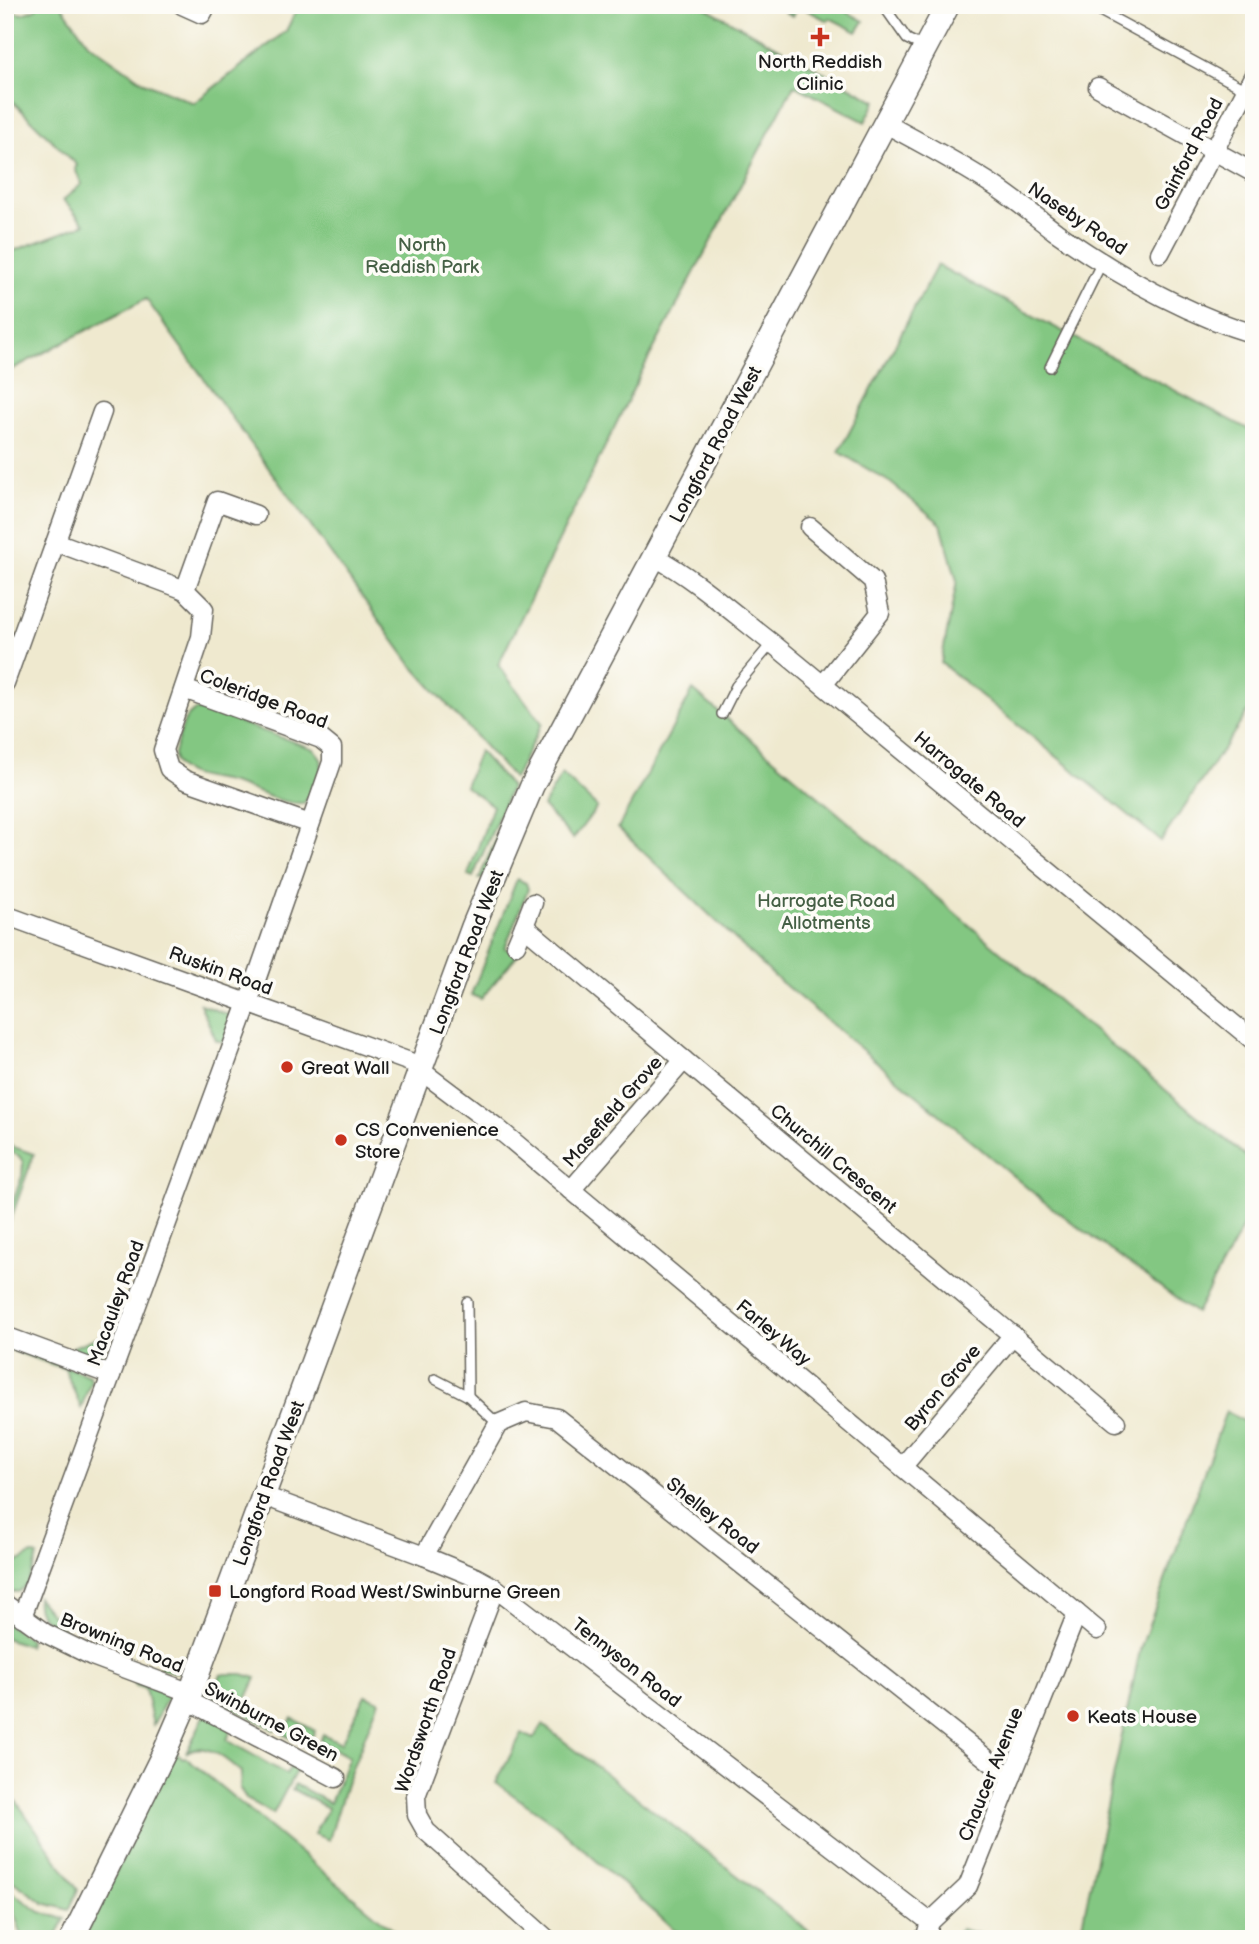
<svg xmlns="http://www.w3.org/2000/svg" width="1259" height="1944" font-family="'Balsamiq Sans',sans-serif">
	<style>
		.green { fill: #83c782; stroke: #50724f; stroke-width: 2 }
		.lines { fill: none; stroke-linecap: round; stroke-linejoin: round }
		.service-casing { stroke: #66645b; stroke-width: 12 }
		.minor-casing { stroke: #66645b; stroke-width: 21 }
		.tertiary-casing { stroke: #66645b; stroke-width: 26 }
		.service { stroke: #fff; stroke-width: 9 }
		.minor { stroke: #fff; stroke-width: 18 }
		.tertiary { stroke: #fff; stroke-width: 23 }
		.poi-dot { fill: #c8321e; stroke: #fdfcf7; stroke-width: 2.5 }
		.labels { text-anchor: middle; stroke-width: 7; stroke-linejoin: round; paint-order: stroke }
		.poi-label { font-size: 19px; fill: #1c1c1c; stroke: #fdfcf7; text-anchor: start }
		.street-label { font-size: 19px; fill: #1c1c1c; stroke: #fdfcf7 }
		.park-label { font-size: 19px; fill: #456045; stroke: #fdfcf7 }
	</style>
	<rect width="100%" height="100%" fill="#fdfcf7"/>
	<filter id="ink" filterUnits="userSpaceOnUse"><feTurbulence type="fractalNoise" baseFrequency=".0143" numOctaves="2"/><feDisplacementMap in="SourceGraphic" scale="14" xChannelSelector="R" yChannelSelector="G"/><feConvolveMatrix kernelMatrix="1 2 1 2 8 2 1 2 1" color-interpolation-filters="sRGB"/></filter>
	<filter id="wash" filterUnits="userSpaceOnUse"><feTurbulence type="fractalNoise" baseFrequency=".00686" numOctaves="4" result="noise"/><feDisplacementMap in="SourceGraphic" scale="28" xChannelSelector="R" yChannelSelector="G"/><feGaussianBlur stdDeviation="1.57" result="paint"/><feColorMatrix in="noise" values="0 0 0 0 0 0 0 0 0 0 0 0 0 0 0 0 0 1.4 0 .05"/><feComposite in="paint" operator="in"/></filter>
	<g filter="url(#wash)">
		<rect width="100%" height="100%" fill="#efe9cf"/>
		<g class="green">
			<path d="M 37,5 L 61,5 L 88,43 L 144,82 L 194,103 L 286,31 L 299,5 L 701,5 L 876,101 L 865,122 L 794,85 L 643,369 L 498,665 L 542,723 L 514,779 L 410,663 L 146,299 L 5,373 L 5,254 L 85,224 L 63,200 L 82,184 L 75,169 L 77,165 L 5,94 L 5,10 L 22,14 L 36,9 Z"/>
			<path d="M 789,5 L 834,5 L 864,21 L 857,32 L 830,18 L 828,21 L 799,6 L 793,16 L 785,12 Z"/>
			<path d="M 937,265 L 1254,432 L 1254,703 L 1161,841 L 941,663 L 957,581 L 941,524 L 891,483 L 839,452 Z"/>
			<path d="M 693,690 L 1082,1021 L 1254,1163 L 1254,1206 L 1196,1313 L 1043,1201 L 774,976 L 618,828 Z"/>
			<path d="M 195,710 L 207,711 L 314,749 C 316,752 320,756 321,759 C 325,773 312,793 304,803 C 279,805 256,789 231,783 C 215,778 172,779 174,753 C 175,748 178,742 179,737 C 184,723 183,719 195,710 Z"/>
			<path d="M 542,738 L 546,741 L 484,879 L 479,879 L 518,785 Z"/>
			<path d="M 479,751 L 511,787 L 473,877 L 468,875 L 493,806 L 465,786 Z"/>
			<path d="M 562,774 L 597,807 L 573,839 L 543,806 Z"/>
			<path d="M 517,879 L 526,883 L 528,889 L 505,948 L 518,954 L 481,999 L 471,995 Z"/>
			<path d="M 200,1004 L 229,1015 L 232,1019 L 224,1043 L 216,1040 Z"/>
			<path d="M 5,1144 L 34,1154 L 5,1236 L 5,1223 L 22,1176 L 23,1162 L 19,1156 L 5,1149 Z"/>
			<path d="M 110,1332 L 99,1359 L 89,1359 L 71,1352 L 73,1347 Z"/>
			<path d="M 5,1343 L 90,1376 L 91,1381 L 81,1408 L 65,1369 L 5,1348 Z"/>
			<path d="M 1226,1411 L 1254,1428 L 1254,1939 L 1079,1939 L 1140,1650 Z"/>
			<path d="M 32,1554 L 38,1556 L 27,1585 L 18,1592 L 9,1592 L 5,1589 L 5,1569 Z"/>
			<path d="M 37,1597 L 65,1631 C 49,1623 34,1617 37,1597 Z"/>
			<path d="M 5,1623 L 30,1639 L 28,1646 L 5,1638 Z"/>
			<path d="M 185,1656 L 178,1672 L 173,1672 L 158,1668 Z"/>
			<path d="M 221,1674 L 243,1674 L 256,1678 L 244,1704 L 279,1723 L 275,1730 L 212,1696 Z"/>
			<path d="M 135,1682 L 163,1692 L 168,1697 L 153,1725 L 145,1689 L 134,1685 Z"/>
			<path d="M 366,1695 L 379,1701 L 346,1784 L 329,1840 L 314,1834 L 328,1808 L 292,1789 L 295,1784 L 330,1803 L 349,1757 L 320,1741 L 323,1734 L 341,1743 Z"/>
			<path d="M 205,1714 L 232,1728 L 227,1740 L 286,1774 L 291,1766 L 296,1771 L 273,1814 L 246,1798 L 240,1789 L 241,1772 C 227,1760 204,1739 186,1753 Z"/>
			<path d="M 292,1718 L 315,1731 L 307,1747 L 283,1734 Z"/>
			<path d="M 543,1725 L 819,1939 L 685,1939 L 556,1825 L 496,1783 L 522,1733 L 533,1739 Z"/>
			<path d="M 175,1751 L 183,1758 L 185,1757 L 404,1939 L 83,1939 Z"/>
			<path d="M 5,1785 L 78,1890 L 69,1910 L 44,1903 L 11,1880 L 5,1872 Z"/>
			<path d="M 6,1888 L 40,1912 L 65,1919 L 55,1939 L 23,1939 Z"/>
			<path d="M 961,1929 L 997,1939 L 953,1939 Z"/>
		</g>
	</g>
	<g filter="url(#ink)">
		<g class="lines">
			<defs>
				<g id="service">
					<path d="M 883,5 L 907,39 L 924,47"/>
					<path d="M 1089,5 L 1248,91"/>
					<path d="M 1050,367 L 1102,262"/>
					<path d="M 722,714 L 736,686 L 772,643"/>
					<path d="M 467,1302 L 468,1396"/>
					<path d="M 435,1379 L 468,1396 L 498,1424"/>
				</g>
				<g id="minor">
					<path d="M 182,5 L 202,14 L 207,5"/>
					<path d="M 1098,87 L 1254,173"/>
					<path d="M 886,124 C 923,144 961,164 996,187 C 1017,201 1036,217 1056,232 C 1116,274 1183,313 1254,334"/>
					<path d="M 1160,253 L 1254,75"/>
					<path d="M 810,527 L 873,581 L 880,613 L 823,685"/>
					<path d="M 56,542 L 185,590 L 204,609 L 201,637 L 163,750 L 169,769 L 185,780 L 310,824"/>
					<path d="M 655,557 C 697,580 734,614 772,643 L 1254,1041"/>
					<path d="M 185,590 L 217,501 L 256,515"/>
					<path d="M 5,683 L 102,412"/>
					<path d="M 533,903 L 524,926 L 1116,1422"/>
					<path d="M 5,915 L 421,1066"/>
					<path d="M 516,945 L 524,926"/>
					<path d="M 420,1070 L 496,1127 L 1097,1630"/>
					<path d="M 571,1190 L 684,1060"/>
					<path d="M 5,1336 L 111,1375"/>
					<path d="M 903,1466 L 1013,1335"/>
					<path d="M 264,1496 L 424,1556 L 475,1577 L 495,1588 L 930,1922"/>
					<path d="M 424,1556 L 498,1424 L 526,1412 L 557,1418 L 1011,1778"/>
					<path d="M 495,1588 L 416,1796 L 417,1815 L 426,1831 L 547,1939"/>
					<path d="M 5,1604 L 45,1633 L 92,1656 L 191,1693"/>
					<path d="M 22,1617 L 248,1003 L 332,762 L 332,748 L 321,739 L 184,689"/>
					<path d="M 187,1700 L 336,1778"/>
					<path d="M 925,1939 L 930,1922 L 968,1886 L 1077,1613"/>
				</g>
				<path id="tertiary" d="M 72,1939 L 165,1751 L 192,1689 L 473,927 L 532,786 L 948,5"/>
			</defs>
			<use href="#service" class="service-casing"/>
			<use href="#minor" class="minor-casing"/>
			<use href="#tertiary" class="tertiary-casing"/>
			<use href="#service" class="service"/>
			<use href="#minor" class="minor"/>
			<use href="#tertiary" class="tertiary"/>
		</g>
	</g>
	<g class="poi-dot">
		<path d="M816.5 26.5h7v7h7v7h-7v7h-7v-7h-7v-7h7z"/>
		<circle cx="287" cy="1067" r="7"/>
		<circle cx="341" cy="1140" r="7"/>
		<rect x="208" y="1584" width="14" height="14" rx="3.5"/>
		<circle cx="1073" cy="1716" r="7"/>
	</g>
	<g class="labels">
		<g class="poi-label">
			<text x="820" y="68" text-anchor="middle">North Reddish<tspan x="820" dy="22">Clinic</tspan></text>
			<text x="301" y="1074">Great Wall</text>
			<text x="355" y="1136">CS Convenience<tspan x="355" dy="22">Store</tspan></text>
			<text x="229" y="1598">Longford Road West/Swinburne Green</text>
			<text x="1087" y="1723">Keats House</text>
		</g>
		<g class="street-label">
			<text transform="translate(1188 154) rotate(-62)" y="7">Gainford Road</text>
			<text transform="translate(1078 218) rotate(34)" y="7">Naseby Road</text>
			<text transform="translate(715 444) rotate(-62)" y="7">Longford Road West</text>
			<text transform="translate(264 698) rotate(21)" y="7">Coleridge Road</text>
			<text transform="translate(970 779) rotate(40)" y="7">Harrogate Road</text>
			<text transform="translate(466 952) rotate(-69)" y="7">Longford Road West</text>
			<text transform="translate(221 970) rotate(20)" y="7">Ruskin Road</text>
			<text transform="translate(612 1111) rotate(-49)" y="7">Masefield Grove</text>
			<text transform="translate(834 1158) rotate(40)" y="7">Churchill Crescent</text>
			<text transform="translate(115 1303) rotate(-70)" y="7">Macauley Road</text>
			<text transform="translate(774 1332) rotate(40)" y="7">Farley Way</text>
			<text transform="translate(942 1387) rotate(-50)" y="7">Byron Grove</text>
			<text transform="translate(268 1483) rotate(-70)" y="7">Longford Road West</text>
			<text transform="translate(713 1515) rotate(38)" y="7">Shelley Road</text>
			<text transform="translate(122 1642) rotate(22)" y="7">Browning Road</text>
			<text transform="translate(627 1662) rotate(38)" y="7">Tennyson Road</text>
			<text transform="translate(425 1720) rotate(-71)" y="7">Wordsworth Road</text>
			<text transform="translate(272 1721) rotate(28)" y="7">Swinburne Green</text>
			<text transform="translate(990 1774) rotate(-68)" y="7">Chaucer Avenue</text>
		</g>
		<g class="park-label">
			<text x="422" y="251">North<tspan x="422" dy="22">Reddish Park</tspan></text>
			<text x="826" y="907">Harrogate Road<tspan x="826" dy="22">Allotments</tspan></text>
		</g>
	</g>
	<rect width="1259" height="1944" fill="none" stroke="#fdfcf7" stroke-width="28"/>
</svg>
